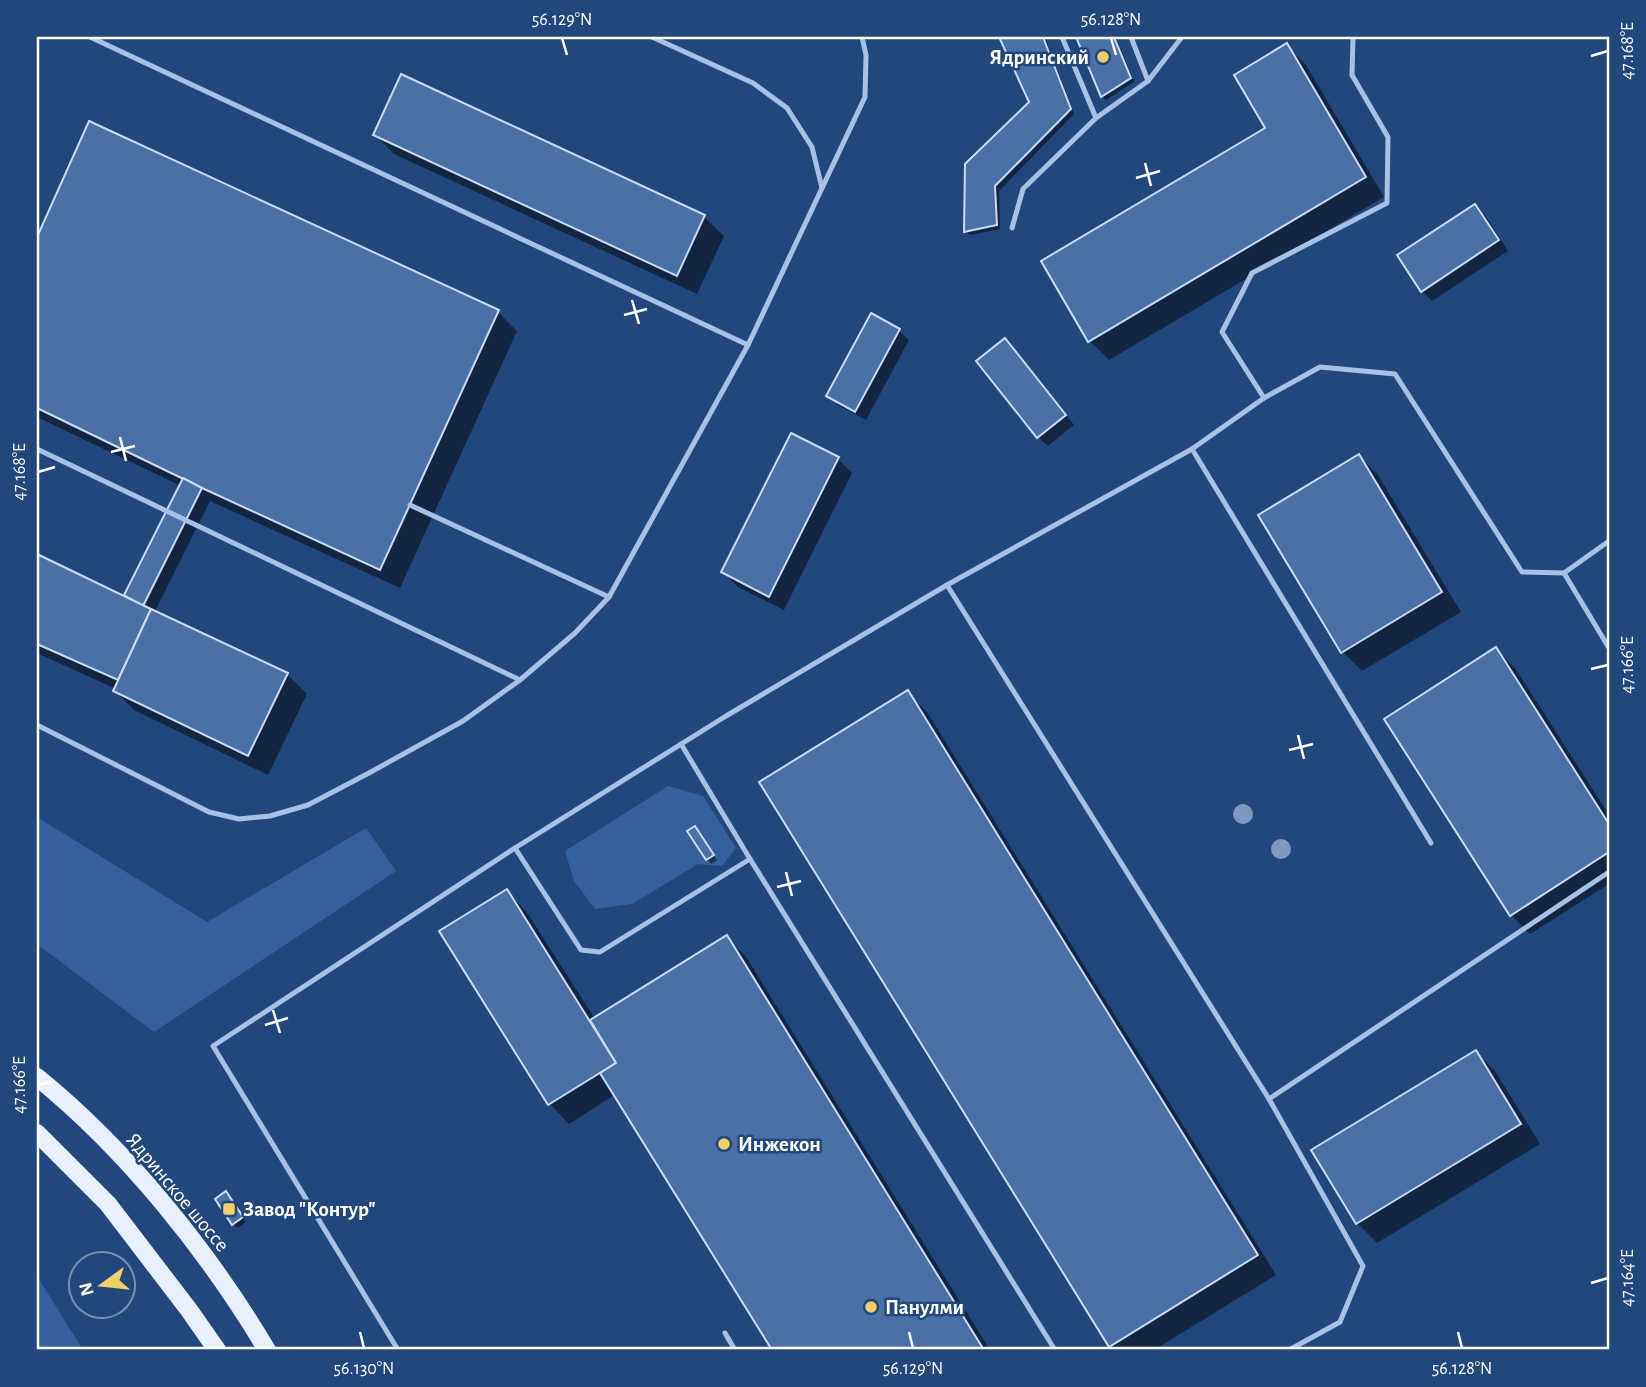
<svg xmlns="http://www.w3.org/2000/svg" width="1646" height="1387" font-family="'Alegreya Sans',sans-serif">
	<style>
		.green { fill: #36609b }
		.shadow { fill: #0007 }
		.building { fill: #4b70a6; stroke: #cadcf5; stroke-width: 2 }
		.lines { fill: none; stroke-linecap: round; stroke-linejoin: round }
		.lane { stroke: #a7c1e6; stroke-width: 5 }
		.primary { stroke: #e8effd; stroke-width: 18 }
		.tree { fill: #7e99bf }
		.ticks { fill: none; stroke: #fff; stroke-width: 2.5 }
		.poi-dot { fill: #f1cf69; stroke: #22477d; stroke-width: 2.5 }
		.labels { text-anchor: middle; stroke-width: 5; stroke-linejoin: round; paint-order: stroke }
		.poi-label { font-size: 21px; font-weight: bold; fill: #fff; stroke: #22477d; text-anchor: start }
		.street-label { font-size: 21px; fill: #fff; stroke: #22477d }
		.neatline { fill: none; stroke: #fff; stroke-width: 2.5 }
		.ticks-label { font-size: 18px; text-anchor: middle; fill: #fff }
	</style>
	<rect width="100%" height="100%" fill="#22477d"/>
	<g class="green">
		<path d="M 668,786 L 703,796 L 736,848 L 722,866 L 698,864 L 632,904 L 595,909 L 574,881 L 565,851 Z"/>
		<path d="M 37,817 L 207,922 L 366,828 L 396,871 L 154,1032 L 37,944 Z"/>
		<path d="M 37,1276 L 83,1350 L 37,1350 Z"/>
	</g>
	<g class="shadow">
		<path d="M 1001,37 L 1045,37 L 1074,114 L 999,191 L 1000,229 L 970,235 L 966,231 L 1031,103 Z"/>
		<path d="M 1078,37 L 1116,37 L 1134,82 L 1106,100 L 1102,96 Z"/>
		<path d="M 1286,45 L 1306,65 L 1384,197 L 1109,360 L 1090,341 L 1267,129 Z"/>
		<path d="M 90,124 L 498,312 L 517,331 L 400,588 L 210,501 L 154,613 L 287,674 L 307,694 L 268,775 L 134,710 L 115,691 L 116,689 L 37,653 L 37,557 L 133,603 L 126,595 L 181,486 L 37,417 L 37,241 Z"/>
		<path d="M 375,135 L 704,217 L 724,236 L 697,294 L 394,154 Z"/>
		<path d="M 1475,206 L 1485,215 L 1508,251 L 1432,301 L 1422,291 Z"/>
		<path d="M 872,316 L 899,331 L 909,340 L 866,420 L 838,405 L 829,395 Z"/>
		<path d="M 1005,340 L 1014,350 L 1074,425 L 1048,446 L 1038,437 Z"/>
		<path d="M 1359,456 L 1378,475 L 1461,612 L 1362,671 L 1343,652 Z"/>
		<path d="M 838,459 L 852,473 L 784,610 L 738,587 L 723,572 Z"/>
		<path d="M 1496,649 L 1515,668 L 1609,815 L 1609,884 L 1530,934 L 1511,915 Z"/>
		<path d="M 907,693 L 927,712 L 1276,1275 L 1154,1350 L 1115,1350 L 1111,1346 Z"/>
		<path d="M 699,833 L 717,860 L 711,864 L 707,859 Z"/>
		<path d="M 506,891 L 526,911 L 595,1019 L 726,937 L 746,957 L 990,1350 L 774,1350 L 616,1094 L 569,1124 L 550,1104 L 442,932 Z"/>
		<path d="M 1476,1052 L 1495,1071 L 1540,1144 L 1377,1243 L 1357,1223 L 1313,1150 Z"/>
		<path d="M 230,1198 L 246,1222 L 238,1228 L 233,1224 Z"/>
	</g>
	<g class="building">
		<path d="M 999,37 L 1043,37 L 1071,109 L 995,186 L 997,225 L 964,232 L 965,164 L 1029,102 Z"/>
		<path d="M 1076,37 L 1114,37 L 1131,78 L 1101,97 Z"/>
		<path d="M 1287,43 L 1366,177 L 1088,342 L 1041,261 L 1265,128 L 1234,75 Z"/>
		<path d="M 401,74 L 705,215 L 677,276 L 373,135 Z"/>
		<path d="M 89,121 L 499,310 L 380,570 L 202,488 L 37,408 L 37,237 Z"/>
		<path d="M 1475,204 L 1499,240 L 1421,292 L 1397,255 Z"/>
		<path d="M 871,313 L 900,329 L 855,412 L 826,396 Z"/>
		<path d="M 1005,338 L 1066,415 L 1037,438 L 976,361 Z"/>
		<path d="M 791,433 L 839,457 L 769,597 L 721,572 Z"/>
		<path d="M 1359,454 L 1442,592 L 1341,653 L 1258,515 Z"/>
		<path d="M 183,478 L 202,488 L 143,606 L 124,595 Z"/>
		<path d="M 37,554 L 151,609 L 118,680 L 37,644 Z"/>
		<path d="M 151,609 L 288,673 L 248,756 L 113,691 Z"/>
		<path d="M 1496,647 L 1609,824 L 1609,852 L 1510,916 L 1384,719 Z"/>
		<path d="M 908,690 L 1258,1255 L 1109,1347 L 759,782 Z"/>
		<path d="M 695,826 L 714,855 L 706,860 L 687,831 Z"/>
		<path d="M 507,889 L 616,1063 L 548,1105 L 439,931 Z"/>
		<path d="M 727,935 L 984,1350 L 772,1350 L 600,1073 L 616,1063 L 590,1020 Z"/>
		<path d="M 1476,1050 L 1521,1124 L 1356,1224 L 1311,1150 Z"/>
		<path d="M 226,1191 L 243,1217 L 232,1225 L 215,1199 Z"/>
	</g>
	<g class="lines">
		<g class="lane">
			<path d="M 90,37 L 748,345"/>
			<path d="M 652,37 L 753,83 L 787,108 L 812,147 L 822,188"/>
			<path d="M 1062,37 L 1096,118"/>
			<path d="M 1131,37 L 1148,81 L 1182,37"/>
			<path d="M 1012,228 L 1023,189 L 1096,118 L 1148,81"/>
			<path d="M 1264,398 L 1222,332 L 1252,273 L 1387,203 L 1388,137 L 1352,75 L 1353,37"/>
			<path d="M 37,449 L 520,680"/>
			<path d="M 1192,449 L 1431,843"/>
			<path d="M 410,505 L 609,597 L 748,345 L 865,97 L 866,55 L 862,37"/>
			<path d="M 1564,573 L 1609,541"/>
			<path d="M 947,585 L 1269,1099 L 1363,1266 L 1340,1322 L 1289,1350"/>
			<path d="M 37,725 L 209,812 L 239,819 L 270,816 L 308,805 L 369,773 L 463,721 L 520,680 L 575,633 L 609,597"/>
			<path d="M 681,744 L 750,859 L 1055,1350"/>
			<path d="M 515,848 L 581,950 L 600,952 L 750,859"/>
			<path d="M 1269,1099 L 1609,872"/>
			<path d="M 725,1333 L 735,1350"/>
			<path d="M 398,1350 L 213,1046 L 515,848 L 726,716 L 947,585 L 1192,449 L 1264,398 L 1320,367 L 1395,374 L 1522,572 L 1564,573 L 1609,648"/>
		</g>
		<g class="primary">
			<path d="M 37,1077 C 127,1150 208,1251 267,1350"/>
			<path d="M 37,1133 L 108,1204 L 189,1310 L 217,1350"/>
		</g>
	</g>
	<g class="tree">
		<circle cx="1243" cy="814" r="10"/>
		<circle cx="1281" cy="849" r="10"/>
	</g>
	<path class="ticks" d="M 562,38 L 567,55M 1111,38 L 1116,55M 1591,56 L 1608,51M 1145,163 L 1151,186M 1136,178 L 1160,171M 632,300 L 639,324M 624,315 L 647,309M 120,437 L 126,461M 111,452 L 135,446M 38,472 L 55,467M 1591,669 L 1608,665M 1298,735 L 1304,759M 1289,750 L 1313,744M 786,872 L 792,896M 777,887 L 801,881M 273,1010 L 280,1033M 265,1025 L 288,1018M 38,1085 L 55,1081M 1591,1283 L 1608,1278M 360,1332 L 364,1348M 909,1332 L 913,1348M 1458,1332 L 1462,1348"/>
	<g class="poi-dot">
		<circle cx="1103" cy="57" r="7"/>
		<circle cx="724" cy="1144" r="7"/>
		<rect x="222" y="1202" width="14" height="14" rx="3.5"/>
		<circle cx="871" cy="1307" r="7"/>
	</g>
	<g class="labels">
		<g class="poi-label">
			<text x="1089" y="64" text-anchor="end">Ядринский</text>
			<text x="738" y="1151">Инжекон</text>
			<text x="243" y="1216">Завод "Контур"</text>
			<text x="885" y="1314">Панулми</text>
		</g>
		<g class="street-label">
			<text transform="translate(178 1192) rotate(50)" y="7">Ядринское шоссе</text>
		</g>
	</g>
	<rect width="1646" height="1387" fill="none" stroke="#22477d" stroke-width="77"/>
	<g transform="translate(102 1285) rotate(255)"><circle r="33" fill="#22477d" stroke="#7a91b1" stroke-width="2"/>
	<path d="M0-5L12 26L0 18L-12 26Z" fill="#f1cf69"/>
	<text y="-10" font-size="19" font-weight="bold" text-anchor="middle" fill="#ffffff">N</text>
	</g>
	<rect x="38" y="38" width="1570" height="1310" class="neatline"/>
	<g class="ticks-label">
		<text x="562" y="25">56.129°N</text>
		<text x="1111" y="25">56.128°N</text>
		<text transform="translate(1627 51) rotate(-90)" y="6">47.168°E</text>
		<text transform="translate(19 472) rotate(-90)" y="6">47.168°E</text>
		<text transform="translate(1627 665) rotate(-90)" y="6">47.166°E</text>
		<text transform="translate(19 1085) rotate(-90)" y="6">47.166°E</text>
		<text transform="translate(1627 1278) rotate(-90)" y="6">47.164°E</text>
		<text x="364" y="1374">56.130°N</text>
		<text x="913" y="1374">56.129°N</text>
		<text x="1462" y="1374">56.128°N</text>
	</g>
</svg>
